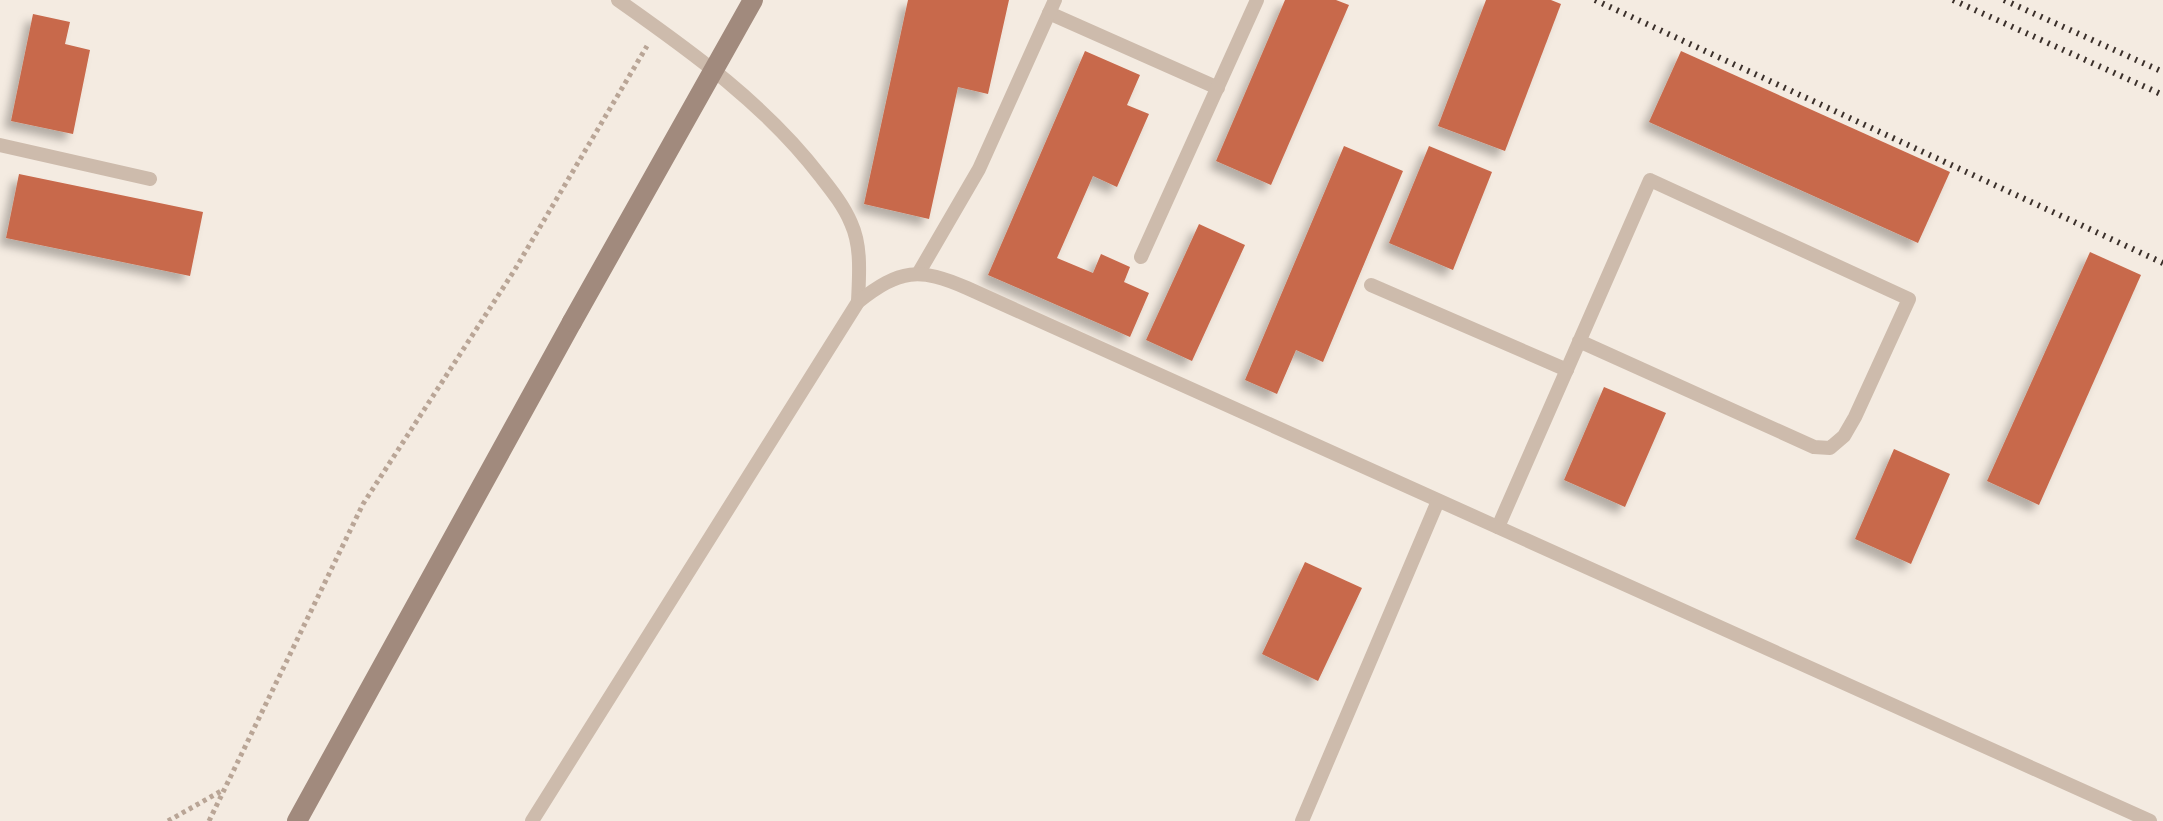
<svg xmlns="http://www.w3.org/2000/svg" width="2163" height="821" font-family="'Alegreya Sans',sans-serif">
	<style>
		.building { fill: #c8694b; filter: url(#shadow) }
		.lines { fill: none; stroke-linecap: round; stroke-linejoin: round }
		.path { stroke: #b9a596; stroke-width: 5; stroke-dasharray: 4 4; stroke-linecap: butt }
		.lane { stroke: #cdbbac; stroke-width: 14 }
		.secondary { stroke: #a18a7d; stroke-width: 20 }
		.rail { stroke: #3b302b; stroke-width: 6; stroke-dasharray: 2 6; stroke-linecap: butt }
		.secondary-bridge { stroke: #a18a7d; stroke-width: 20 }
	</style>
	<defs>
		<filter id="shadow"><feDropShadow dx="-7" dy="7" stdDeviation="4" flood-color="#0004"/></filter>
	</defs>
	<rect width="100%" height="100%" fill="#f4ebe1"/>
	<g class="building">
		<path d="M 908,0 L 1009,0 L 988,94 L 958,87 L 929,219 L 864,204 Z"/>
		<path d="M 1285,0 L 1336,0 L 1349,5 L 1271,185 L 1216,161 Z"/>
		<path d="M 1486,0 L 1551,0 L 1561,4 L 1505,151 L 1438,126 Z"/>
		<path d="M 33,14 L 70,22 L 65,44 L 90,50 L 73,134 L 11,121 Z"/>
		<path d="M 1085,51 L 1140,75 L 1127,105 L 1149,114 L 1117,187 L 1093,176 L 1057,258 L 1093,273 L 1101,254 L 1130,267 L 1124,282 L 1149,293 L 1130,337 L 988,275 Z"/>
		<path d="M 1681,51 L 1950,172 L 1918,243 L 1649,122 Z"/>
		<path d="M 1344,146 L 1403,171 L 1323,362 L 1296,350 L 1277,394 L 1245,380 Z"/>
		<path d="M 1429,146 L 1492,172 L 1453,270 L 1389,243 Z"/>
		<path d="M 19,174 L 203,212 L 190,276 L 6,238 Z"/>
		<path d="M 1199,224 L 1245,245 L 1192,361 L 1146,340 Z"/>
		<path d="M 2090,252 L 2141,275 L 2039,505 L 1987,481 Z"/>
		<path d="M 1604,387 L 1666,413 L 1625,507 L 1564,480 Z"/>
		<path d="M 1894,449 L 1950,474 L 1911,564 L 1855,539 Z"/>
		<path d="M 1305,562 L 1362,588 L 1318,681 L 1262,654 Z"/>
	</g>
	<g class="lines">
		<g class="path">
			<path d="M 168,821 L 223,790"/>
			<path d="M 209,821 L 363,504 L 514,271 L 647,46"/>
		</g>
		<g class="lane">
			<path d="M 618,0 C 692,52 766,105 821,177 C 832,191 844,206 851,223 C 862,247 859,276 858,302"/>
			<path d="M 1049,13 L 1218,88"/>
			<path d="M 0,145 L 150,179"/>
			<path d="M 1141,257 L 1257,0"/>
			<path d="M 918,274 L 979,169 L 1055,0"/>
			<path d="M 1371,285 L 1567,370"/>
			<path d="M 1498,527 L 1650,180 L 1909,299 L 1855,417 L 1844,436 L 1830,448 L 1814,447 L 1579,341"/>
			<path d="M 532,821 L 858,302 C 900,269 919,267 967,288 L 2150,821"/>
			<path d="M 1302,821 L 1438,501"/>
		</g>
		<path class="secondary" d="M 297,821 L 572,322"/>
		<g class="rail">
			<path d="M 1595,0 L 2163,263"/>
			<path d="M 1953,0 L 2163,95"/>
			<path d="M 2004,0 L 2163,72"/>
		</g>
		<path class="secondary-bridge" d="M 572,322 L 753,0"/>
	</g>
</svg>
